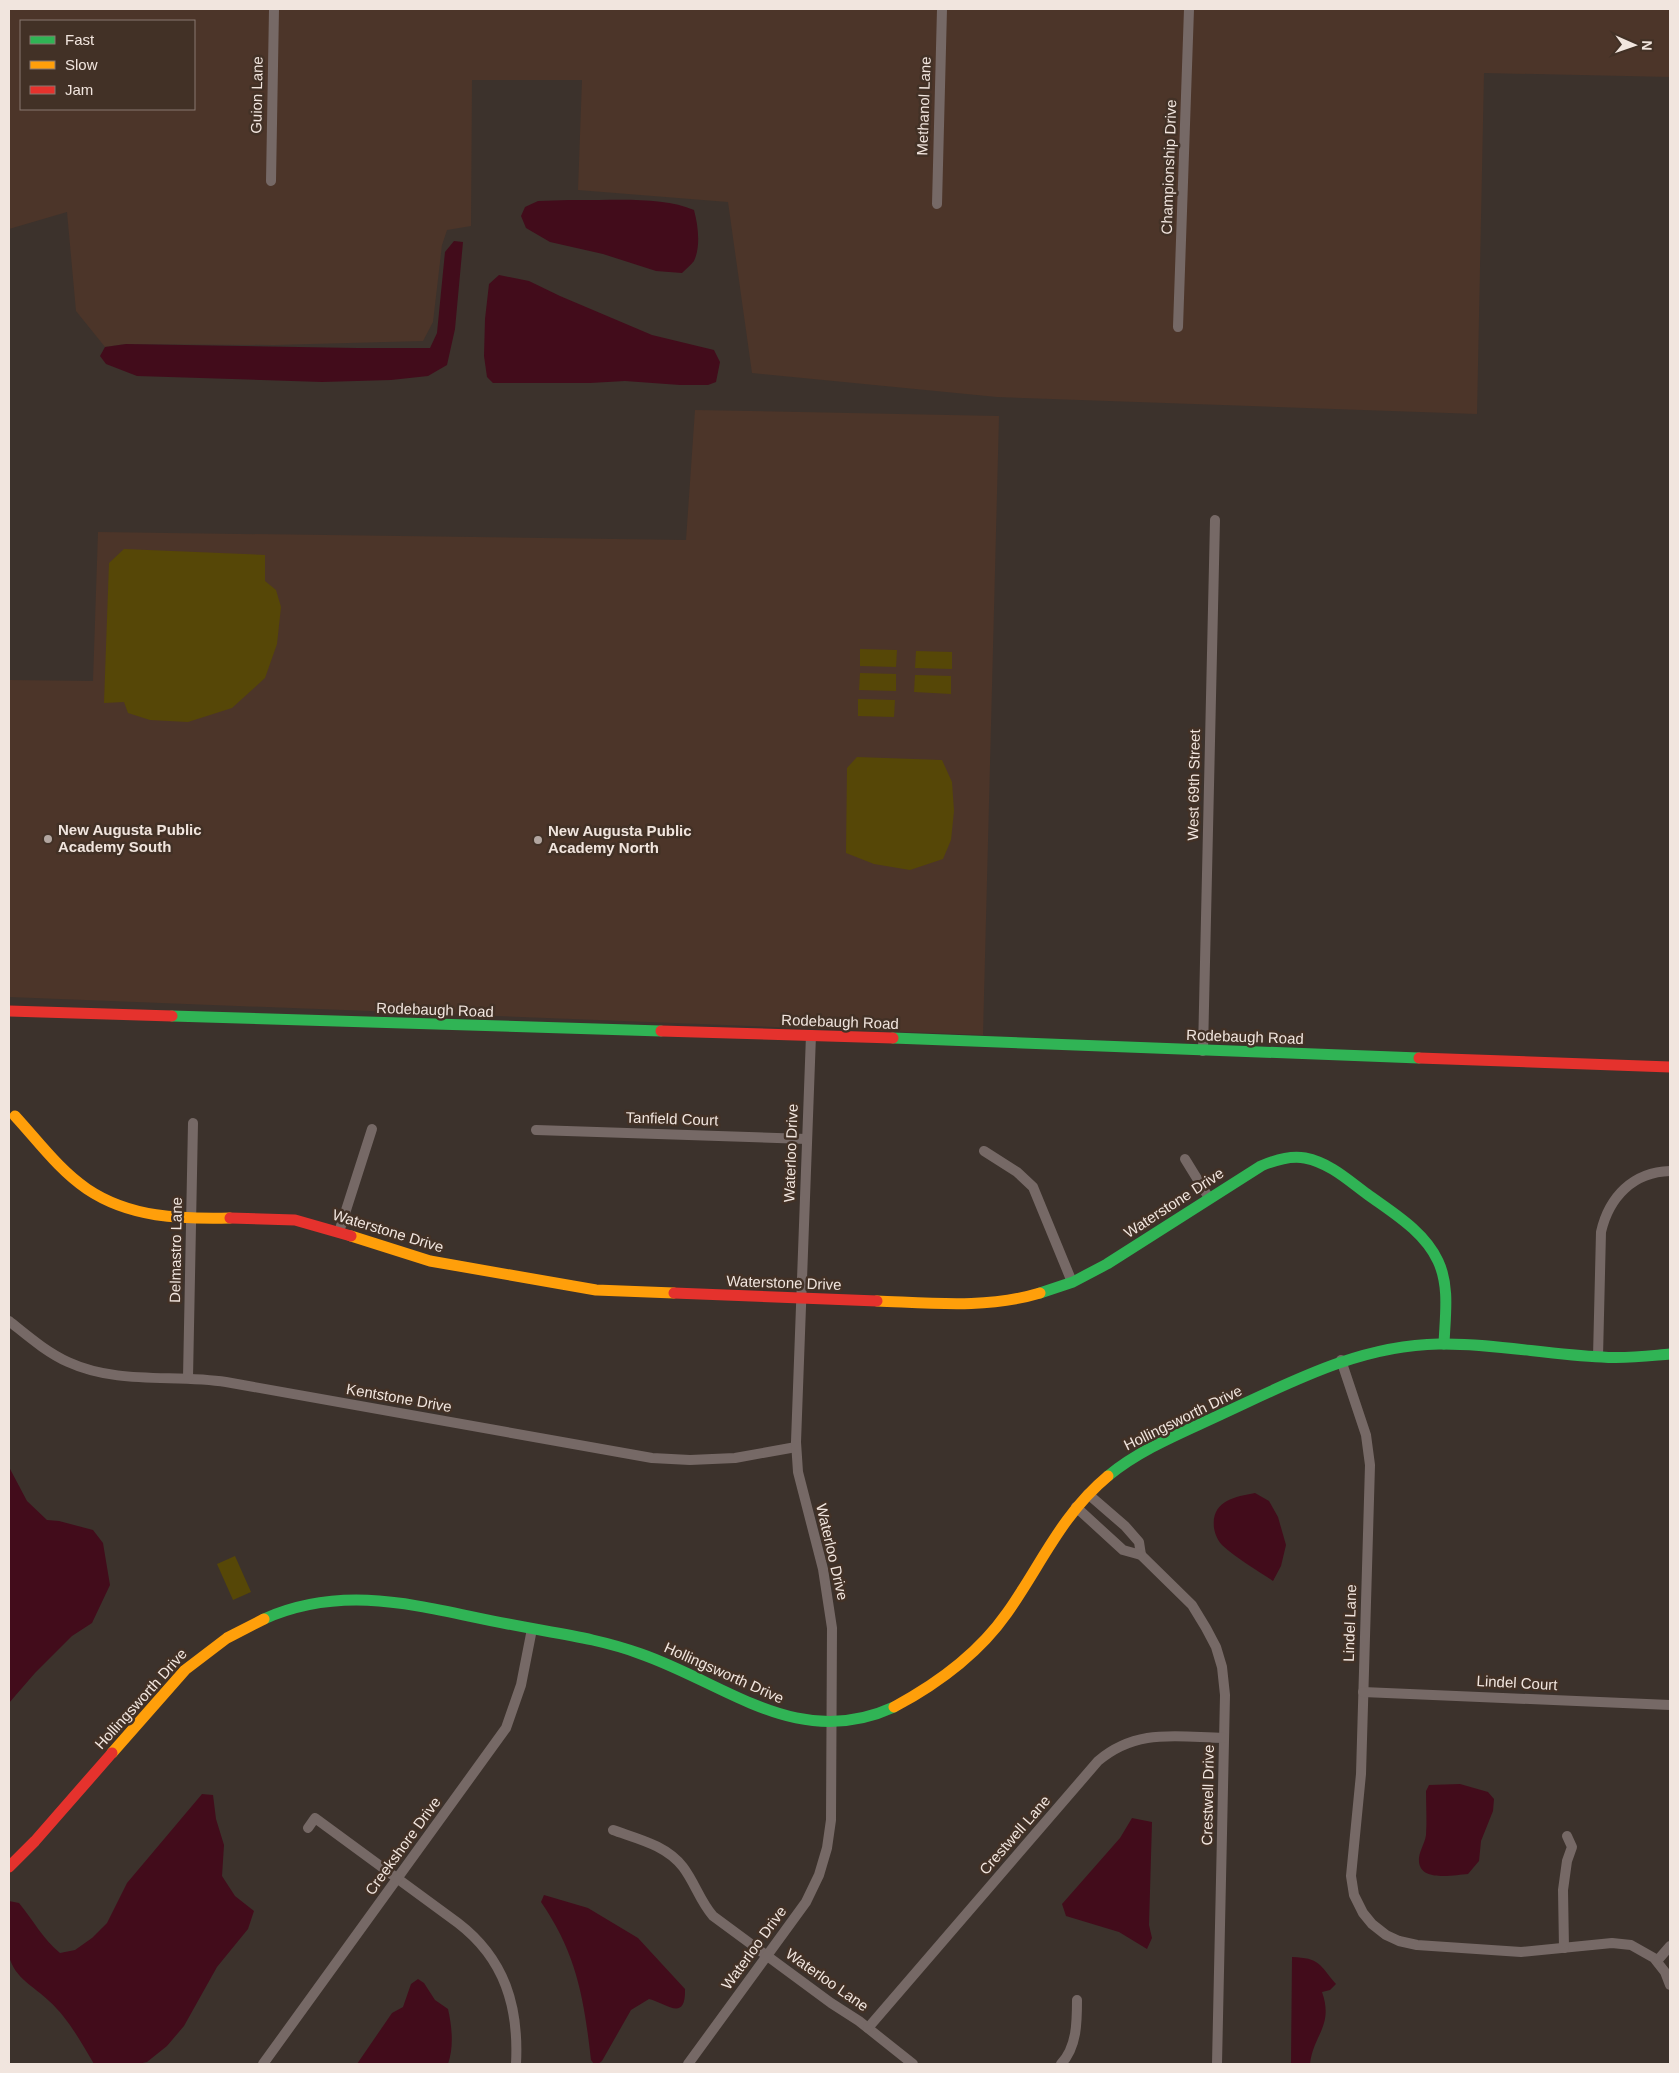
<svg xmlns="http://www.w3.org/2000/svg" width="1679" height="2073" font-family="Arial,sans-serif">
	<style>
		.built { fill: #4c3529; fill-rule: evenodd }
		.green { fill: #564707 }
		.water { fill: #420c1b }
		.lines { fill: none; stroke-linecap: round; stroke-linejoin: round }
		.street { stroke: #766966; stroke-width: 10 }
		.fast { stroke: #30b455; stroke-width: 11 }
		.slow { stroke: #ff9f0a; stroke-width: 11 }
		.jam { stroke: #e5322d; stroke-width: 11 }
		.poi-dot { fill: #b2a6a0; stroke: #423126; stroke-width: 2 }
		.labels { text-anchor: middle; stroke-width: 5; stroke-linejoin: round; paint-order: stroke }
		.street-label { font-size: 15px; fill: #f1e5de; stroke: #423126 }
		.poi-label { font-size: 15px; font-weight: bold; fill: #f1e5de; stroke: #423126; text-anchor: start }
	</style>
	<rect width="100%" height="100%" fill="#3c322c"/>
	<g class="built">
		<path d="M 9,9 L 1670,9 L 1670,77 L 1484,73 L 1477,414 L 997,397 L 752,373 L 728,202 L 578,190 L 582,80 L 472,80 L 471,226 L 447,230 L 442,245 L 433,322 L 423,341 L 274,345 L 126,344 L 105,347 L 76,311 L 67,212 L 9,229 ZM 21,21 L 194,21 L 194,109 L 21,109 Z"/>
		<path d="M 695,410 L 999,416 L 983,1035 L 9,997 L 9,680 L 93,681 L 98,532 L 686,540 Z"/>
	</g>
	<g class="green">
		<path d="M 124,549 L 265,555 L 265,581 L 276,590 L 281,607 L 277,644 L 265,678 L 232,708 L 188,722 L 150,720 L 128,713 L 124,702 L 104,703 L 109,563 Z"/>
		<path d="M 860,649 L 897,650 L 896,667 L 860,666 Z"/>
		<path d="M 916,651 L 952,652 L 952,669 L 915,668 Z"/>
		<path d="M 860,673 L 896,674 L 896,691 L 859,690 Z"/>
		<path d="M 915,675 L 951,676 L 951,694 L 914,692 Z"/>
		<path d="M 858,699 L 895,700 L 894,717 L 858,716 Z"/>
		<path d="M 857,757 L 942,760 L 952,782 L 954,811 L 951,840 L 943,859 L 910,870 L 874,864 L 846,853 L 847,768 Z"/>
		<path d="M 235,1556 L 251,1592 L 233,1600 L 217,1564 Z"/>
	</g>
	<g class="water">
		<path d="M 569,200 C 605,201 661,195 694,210 C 698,225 701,246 694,261 C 691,265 686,269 682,273 L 656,271 L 603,254 L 550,242 L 526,228 L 521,216 L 525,207 L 538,201 Z"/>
		<path d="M 454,241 L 463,242 L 455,329 L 447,365 L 428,376 L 391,380 L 322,382 L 137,376 L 106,364 L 100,356 L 105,347 L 126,344 L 357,348 L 430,348 L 437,333 L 445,252 Z"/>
		<path d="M 499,275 L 529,281 L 560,296 L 652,335 L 714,350 L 720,362 L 716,382 L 708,385 L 680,385 L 625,381 L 590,383 L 493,383 L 487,377 L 484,356 L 485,319 L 489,284 Z"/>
		<path d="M 9,1467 L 27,1501 L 47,1520 L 59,1521 L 93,1530 L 103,1543 L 110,1585 L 92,1623 L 72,1636 L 35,1673 L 9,1703 Z"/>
		<path d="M 1255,1493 L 1269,1501 L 1278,1517 L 1286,1545 L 1281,1566 L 1273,1581 C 1257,1570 1237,1559 1222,1545 C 1218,1541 1215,1534 1214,1528 C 1211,1501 1234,1497 1255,1493 Z"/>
		<path d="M 1460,1784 L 1488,1792 L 1494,1799 L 1493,1811 L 1481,1841 L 1479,1861 L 1468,1874 C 1454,1875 1421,1882 1419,1862 C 1418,1852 1425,1844 1426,1835 C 1427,1821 1426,1806 1426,1791 L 1429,1785 Z"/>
		<path d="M 202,1794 L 213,1795 L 216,1819 L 224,1845 L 222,1876 L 235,1896 L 254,1911 L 248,1929 L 217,1967 L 184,2026 L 167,2046 L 147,2062 L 138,2064 L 94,2064 C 81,2042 68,2018 49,2001 C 34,1986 15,1979 9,1956 C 6,1941 9,1917 9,1901 L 19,1903 C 33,1920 43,1939 60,1953 L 75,1950 L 92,1938 L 107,1923 L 127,1883 Z"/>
		<path d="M 1132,1818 L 1152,1822 L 1149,1925 L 1152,1938 L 1147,1949 L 1119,1932 L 1066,1916 L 1062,1904 L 1120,1838 Z"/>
		<path d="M 544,1895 L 588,1908 L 638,1938 L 685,1989 C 686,2023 666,2003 649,1999 L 631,2010 L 602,2061 L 598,2064 L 594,2064 L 591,2060 C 584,1999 577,1954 541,1902 Z"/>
		<path d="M 1292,1957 C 1320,1958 1319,1964 1336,1984 L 1330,1990 L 1322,1992 C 1334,2026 1313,2035 1310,2064 L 1291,2064 Z"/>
		<path d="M 418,1979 L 424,1983 L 435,2000 L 448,2009 C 452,2026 454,2047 448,2064 L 357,2064 L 392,2013 L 403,2007 L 411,1984 Z"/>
	</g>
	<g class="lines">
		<g class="street">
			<path d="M 271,181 L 274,9"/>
			<path d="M 937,204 L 942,9"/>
			<path d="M 1178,327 L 1189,9"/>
			<path d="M 1203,1051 L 1215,520"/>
			<path d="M 536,1130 L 807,1139"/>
			<path d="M 984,1151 L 1017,1172 L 1033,1187 L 1072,1282"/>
			<path d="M 1185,1159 L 1209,1198"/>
			<path d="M 339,1232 L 372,1129"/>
			<path d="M 9,1321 C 28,1336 46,1352 68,1362 C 118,1385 174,1374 226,1382 L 652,1458 L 690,1460 L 735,1458 L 796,1447"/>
			<path d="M 1598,1357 L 1601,1232 C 1609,1197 1633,1172 1670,1171"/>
			<path d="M 1341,1360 L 1366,1435 L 1370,1465 L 1361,1774 L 1351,1876 L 1354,1895 L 1363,1913 L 1372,1924 L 1386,1935 L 1399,1941 L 1417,1945 L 1521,1952 L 1612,1943 L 1631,1945 L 1654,1958 L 1665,1972 L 1670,1985"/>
			<path d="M 188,1378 L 193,1123"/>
			<path d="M 1088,1494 L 1125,1526 L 1139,1542 L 1141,1555"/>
			<path d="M 1076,1507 L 1123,1550 L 1141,1555 L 1192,1605 L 1206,1628 L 1216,1647 L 1222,1667 L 1225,1695 L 1217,2064"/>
			<path d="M 1363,1692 L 1670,1705"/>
			<path d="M 308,1828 L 315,1818 L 458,1923 C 505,1959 519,2007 516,2064"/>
			<path d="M 613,1830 C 638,1839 666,1845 683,1867 C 695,1883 700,1901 713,1916 L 831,2003 L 859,2021 L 913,2064"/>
			<path d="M 1564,1948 L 1563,1890 L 1567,1861 L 1572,1847 L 1567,1836"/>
			<path d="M 1657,1961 L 1670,1946"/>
			<path d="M 868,2028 L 1098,1761 C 1137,1728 1176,1737 1224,1738"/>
			<path d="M 263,2064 L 506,1728 L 521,1685 L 532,1629"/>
			<path d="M 688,2064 L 806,1902 L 819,1875 L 827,1848 L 831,1820 L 832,1628 L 823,1569 L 798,1472 L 796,1442 L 811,1035"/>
			<path d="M 1061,2064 C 1077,2047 1077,2022 1077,2000"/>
		</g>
		<g class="fast">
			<path d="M 172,1016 L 661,1031"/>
			<path d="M 893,1038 L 1419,1058"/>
			<path d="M 1040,1293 L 1073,1282 L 1107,1264 L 1261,1166 C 1275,1160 1290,1155 1305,1158 C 1330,1163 1348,1180 1367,1194 C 1393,1213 1424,1231 1438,1261 C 1450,1286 1445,1317 1444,1344"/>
			<path d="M 1108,1476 C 1142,1448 1184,1432 1224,1413 C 1293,1381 1361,1345 1439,1344 C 1494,1343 1547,1355 1602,1357 C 1625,1359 1647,1356 1670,1354"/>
			<path d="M 264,1619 C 347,1582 424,1608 508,1624 C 553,1633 598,1638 641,1654 C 727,1684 798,1751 894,1707"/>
		</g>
		<g class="slow">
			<path d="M 15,1116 C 38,1141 59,1170 87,1189 C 130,1218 180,1219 230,1218"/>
			<path d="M 351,1236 L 430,1261 L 596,1290 L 674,1293"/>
			<path d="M 877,1301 C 931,1303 987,1309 1040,1293"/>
			<path d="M 894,1707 C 937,1684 979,1653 1007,1613 C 1041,1565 1061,1515 1108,1476"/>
			<path d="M 112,1753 L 185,1670 L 227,1638 L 264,1619"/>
		</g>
		<g class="jam">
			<path d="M 9,1011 L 172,1016"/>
			<path d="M 661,1031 L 893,1038"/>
			<path d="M 1419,1058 L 1670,1067"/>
			<path d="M 230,1218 L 295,1220 L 351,1236"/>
			<path d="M 674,1293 L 877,1301"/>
			<path d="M 9,1867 L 35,1841 L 112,1753"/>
		</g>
	</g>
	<g class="poi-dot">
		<circle cx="48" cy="839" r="5"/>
		<circle cx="538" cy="840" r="5"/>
	</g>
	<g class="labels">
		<g class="street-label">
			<text transform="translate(257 95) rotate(-89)" y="5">Guion Lane</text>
			<text transform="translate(924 106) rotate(-88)" y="5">Methanol Lane</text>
			<text transform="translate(1169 167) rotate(-88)" y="5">Championship Drive</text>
			<text transform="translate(1194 785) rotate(-89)" y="5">West 69th Street</text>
			<text transform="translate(435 1010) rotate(2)" y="5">Rodebaugh Road</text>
			<text transform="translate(840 1022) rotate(2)" y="5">Rodebaugh Road</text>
			<text transform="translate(1245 1037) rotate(2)" y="5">Rodebaugh Road</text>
			<text transform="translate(672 1119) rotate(2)" y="5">Tanfield Court</text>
			<text transform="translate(791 1153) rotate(-88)" y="5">Waterloo Drive</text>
			<text transform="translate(1174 1203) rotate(-33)" y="5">Waterstone Drive</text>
			<text transform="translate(388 1231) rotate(17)" y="5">Waterstone Drive</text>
			<text transform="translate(176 1250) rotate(-89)" y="5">Delmastro Lane</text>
			<text transform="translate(784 1283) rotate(2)" y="5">Waterstone Drive</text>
			<text transform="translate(399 1398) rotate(10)" y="5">Kentstone Drive</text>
			<text transform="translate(1183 1418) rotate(-26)" y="5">Hollingsworth Drive</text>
			<text transform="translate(832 1552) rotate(77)" y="5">Waterloo Drive</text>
			<text transform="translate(1350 1623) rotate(-88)" y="5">Lindel Lane</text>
			<text transform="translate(724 1673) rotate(24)" y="5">Hollingsworth Drive</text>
			<text transform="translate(1517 1683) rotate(3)" y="5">Lindel Court</text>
			<text transform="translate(141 1699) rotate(-48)" y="5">Hollingsworth Drive</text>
			<text transform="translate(1208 1795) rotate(-89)" y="5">Crestwell Drive</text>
			<text transform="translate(1015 1835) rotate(-49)" y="5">Crestwell Lane</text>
			<text transform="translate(403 1846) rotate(-54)" y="5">Creekshore Drive</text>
			<text transform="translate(754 1948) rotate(-54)" y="5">Waterloo Drive</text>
			<text transform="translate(827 1980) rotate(35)" y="5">Waterloo Lane</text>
		</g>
		<g class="poi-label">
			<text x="58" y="835">New Augusta Public<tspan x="58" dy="17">Academy South</tspan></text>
			<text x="548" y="836">New Augusta Public<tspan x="548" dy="17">Academy North</tspan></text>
		</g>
	</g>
	<rect width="1679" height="2073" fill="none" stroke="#f1e5de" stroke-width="20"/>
	<rect x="20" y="20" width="175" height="90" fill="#423126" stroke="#887970"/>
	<rect x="30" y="36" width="25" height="8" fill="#30b455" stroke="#887970"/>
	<text x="65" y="45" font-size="15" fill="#f1e5de">Fast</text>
	<rect x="30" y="61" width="25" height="8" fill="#ff9f0a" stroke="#887970"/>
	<text x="65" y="70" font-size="15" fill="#f1e5de">Slow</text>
	<rect x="30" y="86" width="25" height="8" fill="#e5322d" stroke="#887970"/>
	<text x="65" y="95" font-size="15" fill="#f1e5de">Jam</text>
	<g transform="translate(1634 45) rotate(92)" stroke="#423126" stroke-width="4" paint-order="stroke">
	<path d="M0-4L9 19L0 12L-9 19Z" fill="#f1e5de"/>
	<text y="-8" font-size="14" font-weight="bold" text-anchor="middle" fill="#f1e5de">N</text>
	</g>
</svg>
